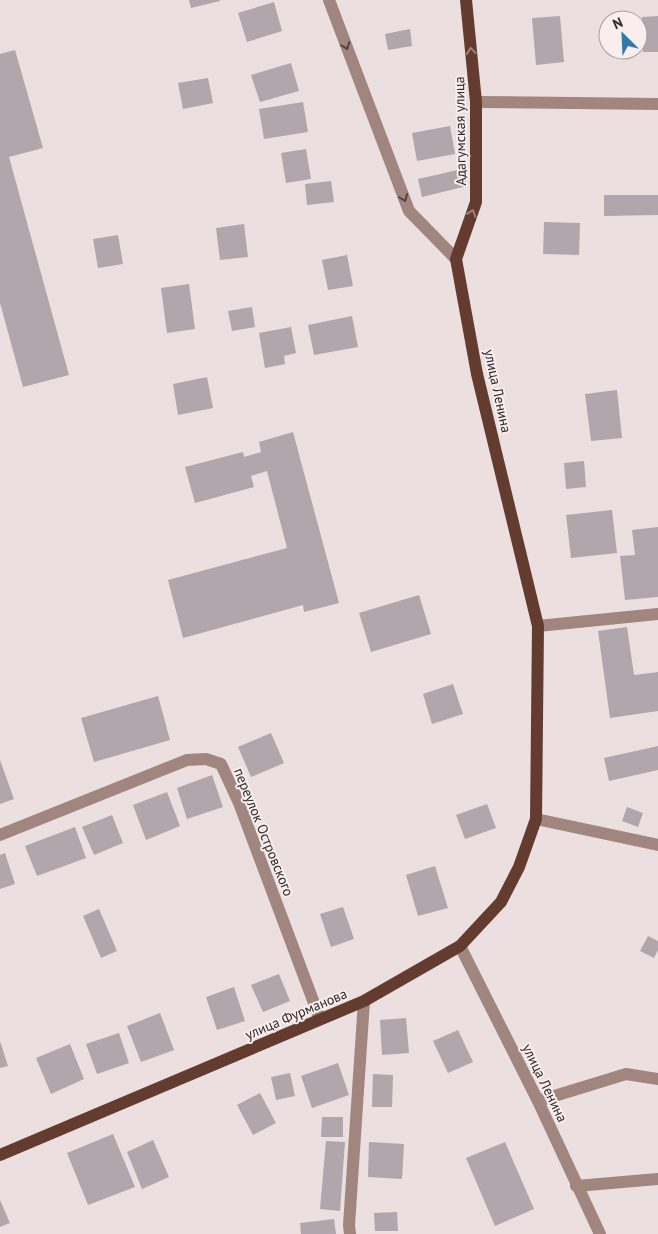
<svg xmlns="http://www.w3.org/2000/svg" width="658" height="1234" font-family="'PT Sans',sans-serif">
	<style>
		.building { fill: #b0a6ab }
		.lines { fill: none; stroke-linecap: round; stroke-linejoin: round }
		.minor { stroke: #a0867f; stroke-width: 12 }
		.major { stroke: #643c2f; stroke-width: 12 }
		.oneway { stroke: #504443 }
		.oneway2 { stroke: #a0837b }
		.labels { text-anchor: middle; stroke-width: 4; stroke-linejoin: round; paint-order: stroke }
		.street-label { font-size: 14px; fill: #2d2829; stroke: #f9eded }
	</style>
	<rect width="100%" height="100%" fill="#ecdfe0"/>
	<g class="building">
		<path d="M 189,0 L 220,0 L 220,1 L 191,8 Z"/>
		<path d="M 274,2 L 282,31 L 247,42 L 238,13 Z"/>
		<path d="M 560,16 L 564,62 L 536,65 L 532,18 Z"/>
		<path d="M 658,16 L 658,52 L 643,52 L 642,17 Z"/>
		<path d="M 410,29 L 412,46 L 388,50 L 385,34 Z"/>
		<path d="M 15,50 L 43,148 L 9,157 L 69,375 L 23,387 L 0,303 L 0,54 Z"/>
		<path d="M 291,63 L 299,91 L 260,102 L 251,75 Z"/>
		<path d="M 208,78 L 213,103 L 183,109 L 178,83 Z"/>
		<path d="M 303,102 L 308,132 L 264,139 L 259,109 Z"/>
		<path d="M 450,126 L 455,154 L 417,161 L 412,133 Z"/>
		<path d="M 306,149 L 311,179 L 286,183 L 281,153 Z"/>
		<path d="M 462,169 L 467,186 L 422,197 L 418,179 Z"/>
		<path d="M 331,181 L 334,202 L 307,205 L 305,184 Z"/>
		<path d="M 604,195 L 658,195 L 658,215 L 604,216 Z"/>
		<path d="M 544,222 L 580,223 L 579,255 L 543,254 Z"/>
		<path d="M 244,224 L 248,257 L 220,260 L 216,228 Z"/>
		<path d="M 118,235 L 123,264 L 98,268 L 93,239 Z"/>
		<path d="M 347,255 L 353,286 L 328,290 L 322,260 Z"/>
		<path d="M 189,284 L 195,329 L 167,333 L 161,288 Z"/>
		<path d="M 252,307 L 255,327 L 232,331 L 228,311 Z"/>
		<path d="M 352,316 L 358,347 L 314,355 L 308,325 Z"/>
		<path d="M 291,327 L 296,353 L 284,356 L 285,364 L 265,368 L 259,333 Z"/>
		<path d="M 207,377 L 213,408 L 178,415 L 173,384 Z"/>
		<path d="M 617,390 L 622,438 L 591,441 L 585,394 Z"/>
		<path d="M 293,432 L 339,603 L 304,612 L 303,605 L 183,638 L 168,580 L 287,548 L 267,471 L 251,476 L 254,487 L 195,503 L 185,467 L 243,452 L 244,457 L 261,452 L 259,442 Z"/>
		<path d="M 584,461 L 586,487 L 566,489 L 564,463 Z"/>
		<path d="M 612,510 L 617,553 L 571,558 L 566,515 Z"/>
		<path d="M 658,527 L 658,597 L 625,600 L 620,556 L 635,555 L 632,530 Z"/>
		<path d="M 419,595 L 431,634 L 371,652 L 359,613 Z"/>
		<path d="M 627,627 L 634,675 L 658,672 L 658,711 L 610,718 L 598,631 Z"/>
		<path d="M 453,684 L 463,714 L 432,724 L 423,694 Z"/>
		<path d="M 158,696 L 170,740 L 94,762 L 81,718 Z"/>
		<path d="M 271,733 L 284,763 L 251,777 L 238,747 Z"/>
		<path d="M 658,746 L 658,770 L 609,781 L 604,758 Z"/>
		<path d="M 0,760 L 14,799 L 0,804 Z"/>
		<path d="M 212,775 L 223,807 L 187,819 L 177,788 Z"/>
		<path d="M 167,792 L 180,826 L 146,840 L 133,805 Z"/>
		<path d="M 487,804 L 496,828 L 465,839 L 456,815 Z"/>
		<path d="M 627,807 L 643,813 L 638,827 L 622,821 Z"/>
		<path d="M 112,815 L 123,843 L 94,855 L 82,827 Z"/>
		<path d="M 75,827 L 86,858 L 37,876 L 25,846 Z"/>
		<path d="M 5,853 L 15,884 L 0,889 L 0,855 Z"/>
		<path d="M 435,866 L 448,908 L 418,916 L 406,875 Z"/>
		<path d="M 343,907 L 354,939 L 331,947 L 320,914 Z"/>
		<path d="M 99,909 L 117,951 L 101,958 L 83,916 Z"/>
		<path d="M 648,936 L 658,941 L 658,950 L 654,958 L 640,951 Z"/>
		<path d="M 279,974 L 290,1001 L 263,1012 L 251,985 Z"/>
		<path d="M 234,987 L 245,1021 L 217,1030 L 206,997 Z"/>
		<path d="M 160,1013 L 174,1050 L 141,1062 L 127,1026 Z"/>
		<path d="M 406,1018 L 409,1053 L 382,1055 L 380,1020 Z"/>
		<path d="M 458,1030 L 473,1062 L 448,1073 L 433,1041 Z"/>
		<path d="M 119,1033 L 129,1063 L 97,1074 L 86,1044 Z"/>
		<path d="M 0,1041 L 8,1066 L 0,1068 Z"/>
		<path d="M 70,1044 L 84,1079 L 51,1094 L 36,1058 Z"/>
		<path d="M 338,1063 L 349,1095 L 312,1108 L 301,1076 Z"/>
		<path d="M 290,1073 L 295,1096 L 276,1100 L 271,1077 Z"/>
		<path d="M 373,1074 L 393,1075 L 392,1107 L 372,1107 Z"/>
		<path d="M 260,1093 L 276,1123 L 253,1135 L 237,1105 Z"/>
		<path d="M 322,1117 L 343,1117 L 343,1137 L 321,1137 Z"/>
		<path d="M 113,1134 L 135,1187 L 88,1205 L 67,1153 Z"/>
		<path d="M 153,1140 L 169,1177 L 142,1189 L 127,1152 Z"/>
		<path d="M 326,1141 L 345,1142 L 340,1211 L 320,1209 Z"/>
		<path d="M 369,1142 L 404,1144 L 402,1179 L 368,1177 Z"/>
		<path d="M 505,1142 L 534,1209 L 495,1226 L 466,1158 Z"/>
		<path d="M 0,1200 L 10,1223 L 0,1227 Z"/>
		<path d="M 397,1212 L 398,1231 L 375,1231 L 374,1213 Z"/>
		<path d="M 334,1219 L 336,1234 L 301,1234 L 300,1223 Z"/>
	</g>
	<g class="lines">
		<g class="minor">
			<path d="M 329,0 L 409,211 L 456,259"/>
			<path d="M 476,102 L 658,104"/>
			<path d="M 538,626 L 658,614"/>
			<path d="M 536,819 L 658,845"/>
			<path d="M 0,835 L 187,760 L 206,759 L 221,764 L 239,803 L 320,1019"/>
			<path d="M 460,946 L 538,1101 L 600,1234"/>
			<path d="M 538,1101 L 626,1074 L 658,1079"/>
			<path d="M 576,1186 L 658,1179"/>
			<path d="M 350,1234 L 349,1225 L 364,1001"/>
		</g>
		<path class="major" d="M 0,1155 L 364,1001 L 460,946 L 501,902 L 519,867 L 536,819 L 538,626 L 477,374 L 456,259 L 476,202 L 476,102 L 466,0"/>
	</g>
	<defs><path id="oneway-chevron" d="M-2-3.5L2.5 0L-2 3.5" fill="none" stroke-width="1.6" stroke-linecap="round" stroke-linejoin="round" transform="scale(1.25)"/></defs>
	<g class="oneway">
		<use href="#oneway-chevron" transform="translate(346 46) rotate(69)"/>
		<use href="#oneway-chevron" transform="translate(404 198) rotate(69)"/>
	</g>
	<g class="oneway2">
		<use href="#oneway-chevron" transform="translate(471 51) rotate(-96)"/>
		<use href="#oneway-chevron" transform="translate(472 213) rotate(-71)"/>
	</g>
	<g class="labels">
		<g class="street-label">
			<text transform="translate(460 131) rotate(-91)" y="5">Адагумская улица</text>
			<text transform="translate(498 391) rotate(78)" y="5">улица Ленина</text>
			<text transform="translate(264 832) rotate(68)" y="5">переулок Островского</text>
			<text transform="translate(296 1014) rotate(-23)" y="5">улица Фурманова</text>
			<text transform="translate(545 1083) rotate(64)" y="5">улица Ленина</text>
		</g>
	</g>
	<g transform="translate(623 35) rotate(336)"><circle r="24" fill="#f9eded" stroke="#a79e9f"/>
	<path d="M0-4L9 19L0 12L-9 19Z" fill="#3179ad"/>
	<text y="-8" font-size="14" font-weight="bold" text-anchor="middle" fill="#2d2829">N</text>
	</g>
</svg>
